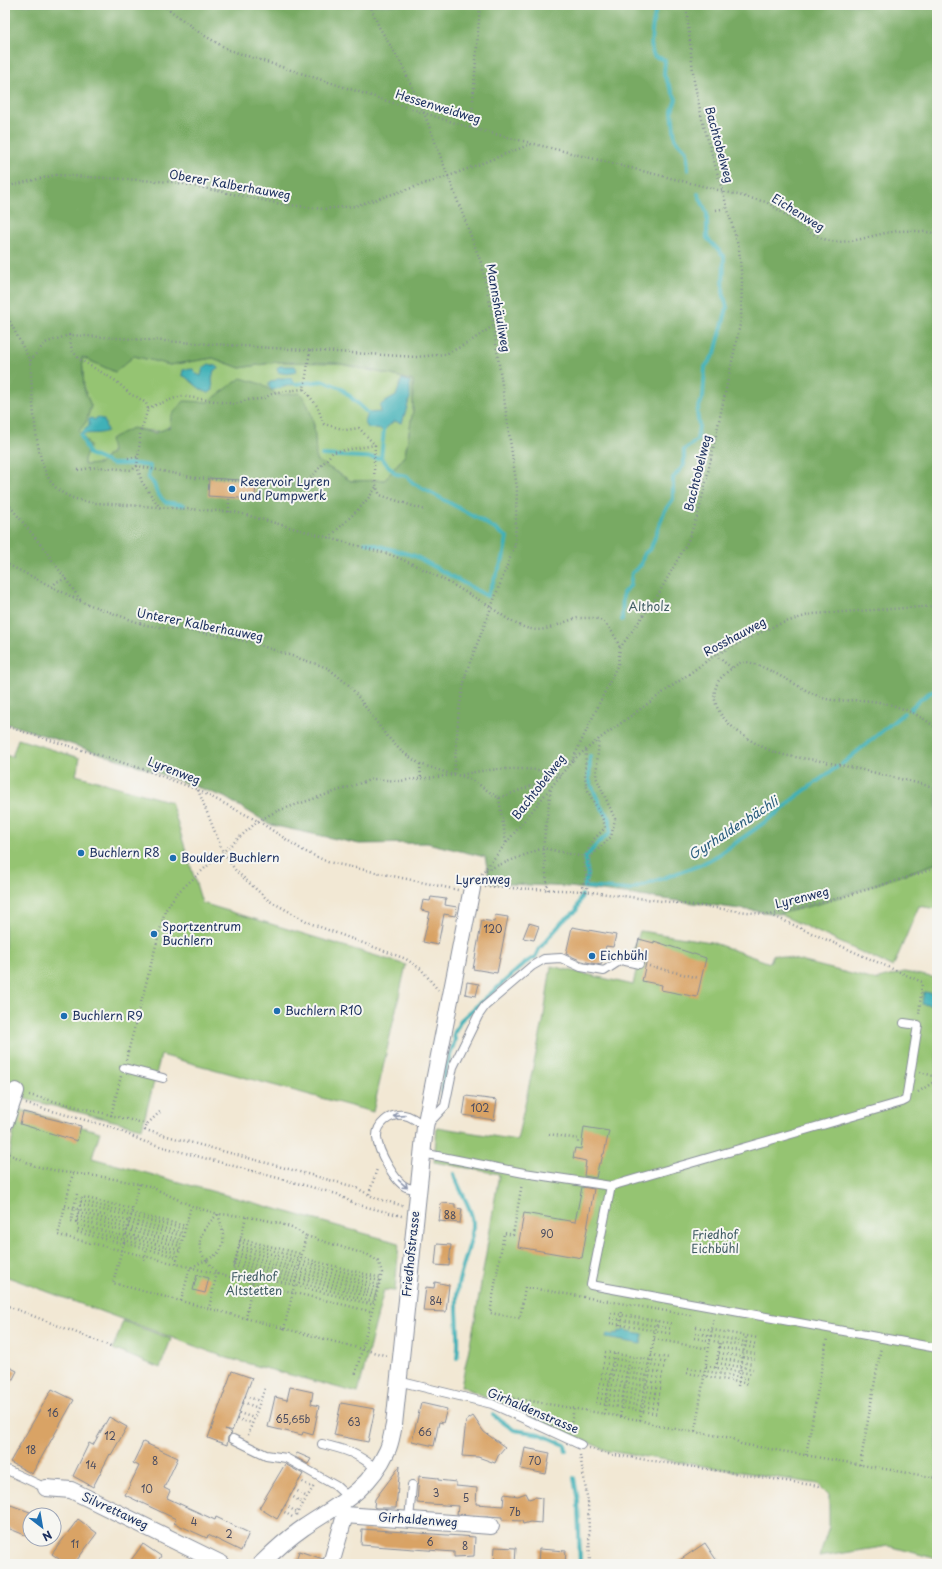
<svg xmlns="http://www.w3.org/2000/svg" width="942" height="1569" font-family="'Playpen Sans',sans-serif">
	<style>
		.green { fill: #95c472; stroke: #587a68 }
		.forest { fill: #78aa64; stroke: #4a6c61; fill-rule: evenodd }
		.water { fill: #41b1b7; stroke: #2e708a }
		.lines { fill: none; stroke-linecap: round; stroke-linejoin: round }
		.stream { stroke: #41b1b7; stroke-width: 4 }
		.building { fill: #d9a365 }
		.service-casing { stroke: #868c99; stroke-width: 10 }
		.minor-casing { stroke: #868c99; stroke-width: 18 }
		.path { stroke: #868c99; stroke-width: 2.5; stroke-dasharray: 1 3; stroke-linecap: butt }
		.service { stroke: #fff; stroke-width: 8 }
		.minor { stroke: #fff; stroke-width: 16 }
		.oneway { stroke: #8d97ae }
		.poi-dot { fill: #1f6fb2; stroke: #f6f6f2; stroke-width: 1.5 }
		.labels { text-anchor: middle; stroke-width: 4; stroke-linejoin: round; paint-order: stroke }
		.number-label { font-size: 10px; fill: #4a4c60 }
		.street-label { font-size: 12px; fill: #1b2f5e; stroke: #f6f6f2 }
		.poi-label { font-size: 12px; fill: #1b2f5e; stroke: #f6f6f2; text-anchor: start }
		.park-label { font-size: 12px; fill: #405c64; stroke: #f6f6f2 }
		.water-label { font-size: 13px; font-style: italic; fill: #285c7d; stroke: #f6f6f2 }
	</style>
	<rect width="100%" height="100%" fill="#f6f6f2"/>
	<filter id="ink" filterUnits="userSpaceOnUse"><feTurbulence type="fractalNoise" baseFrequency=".025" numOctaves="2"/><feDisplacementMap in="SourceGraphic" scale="8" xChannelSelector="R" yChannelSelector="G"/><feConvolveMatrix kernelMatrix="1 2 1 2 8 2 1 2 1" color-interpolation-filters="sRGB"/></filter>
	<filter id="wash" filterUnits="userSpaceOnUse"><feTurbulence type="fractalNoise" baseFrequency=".012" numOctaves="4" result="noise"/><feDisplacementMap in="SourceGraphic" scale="16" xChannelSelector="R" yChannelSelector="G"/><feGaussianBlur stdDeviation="0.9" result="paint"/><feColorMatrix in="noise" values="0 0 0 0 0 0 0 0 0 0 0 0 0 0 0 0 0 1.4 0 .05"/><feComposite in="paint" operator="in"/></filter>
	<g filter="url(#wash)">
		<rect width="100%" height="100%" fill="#f2e8d4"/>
		<g class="green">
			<path d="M 134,356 L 170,365 L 213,358 L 240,368 L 277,362 L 336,363 L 392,375 L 413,381 L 413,410 L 405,455 L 385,480 L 351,481 L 316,460 L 314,424 L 261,384 L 219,395 L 208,402 L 184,402 C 167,432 169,435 132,428 L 100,464 L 84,465 L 84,459 L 90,446 L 79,431 L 86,422 L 91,406 L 84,389 L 82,357 L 115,372 Z"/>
			<path d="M 18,739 L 80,758 L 76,775 L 171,802 L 202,903 L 406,965 L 373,1112 L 161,1055 L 142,1128 L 5,1094 L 5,755 L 12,757 Z"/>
			<path d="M 937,863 L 937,909 L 919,906 L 893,967 L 779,914 L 822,903 Z"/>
			<path d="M 640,931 L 711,942 L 770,963 L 773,954 L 875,980 L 904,972 L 937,978 L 937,1559 L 889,1546 L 819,1557 L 829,1527 L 829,1495 L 818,1484 L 608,1451 L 461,1386 L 475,1320 L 499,1174 L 434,1162 L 437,1127 L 517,1140 L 543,1022 L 551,966 L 633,985 L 639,957 L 632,956 Z"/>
			<path d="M 18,1109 L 100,1132 L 92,1158 L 399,1243 L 395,1291 L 384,1290 L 358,1393 L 227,1358 L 5,1276 L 5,1178 Z"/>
			<path d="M 123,1321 L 171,1339 L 160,1368 L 113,1349 Z"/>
		</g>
		<path class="forest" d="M 5,5 L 937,5 L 937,863 L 822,903 L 779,914 L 570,887 L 490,883 L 485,857 L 427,843 L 359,844 L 271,825 L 224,797 L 136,765 L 5,723 ZM 134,356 L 170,365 L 213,358 L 240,368 L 277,362 L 336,363 L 392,375 L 413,381 L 413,410 L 405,455 L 385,480 L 351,481 L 316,460 C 315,436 316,413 300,393 L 278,395 L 261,384 L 241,378 L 208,402 L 184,401 L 171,416 L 170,427 L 155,433 L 132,428 L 110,439 L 112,452 L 100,464 L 84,465 L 84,459 L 90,446 L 79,431 L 86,422 L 91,406 L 84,389 L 82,357 L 115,372 Z"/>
		<g class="water">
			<path d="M 209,364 L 218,367 L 219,369 L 214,370 L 212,379 L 213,390 L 209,393 C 198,390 192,380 182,375 L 183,370 L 193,369 L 196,374 L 201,376 L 203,368 Z"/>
			<path d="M 280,366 L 295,366 L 297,370 C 292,375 285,374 278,372 L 277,368 Z"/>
			<path d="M 280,378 L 291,378 L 295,384 L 272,390 L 269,387 L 269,383 Z"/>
			<path d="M 402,379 L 410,382 L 410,398 L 402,423 L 394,421 L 384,430 L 368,428 L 365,423 L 368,413 L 381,412 L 380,405 L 396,396 Z"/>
			<path d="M 98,417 L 104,420 L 107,431 C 98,435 90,432 81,435 L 82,432 L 89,426 L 89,419 L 92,418 L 94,420 Z"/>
			<path d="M 924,992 L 937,994 L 937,1006 L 922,1004 Z"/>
			<path d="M 623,1330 L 643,1334 L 641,1344 L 606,1338 L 607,1334 L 613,1335 L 614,1333 L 618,1334 L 619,1331 L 622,1332 Z"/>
		</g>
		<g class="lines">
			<g class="stream">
				<path d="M 657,5 C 654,17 648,45 654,56 L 665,60 L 664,75 L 676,99 L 672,111 L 675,139 L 687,152 L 688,170"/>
				<path d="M 295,384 L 324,381 L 341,388 L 368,413"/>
				<path d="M 81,435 L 89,454 L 112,464 L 137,464 L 150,466 L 148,478 L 154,484 L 157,493 L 165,502 L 184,505"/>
				<path d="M 322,455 L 381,458"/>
				<path d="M 365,542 L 415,556 L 487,596 L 503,559 L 507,537 L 481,520 L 413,483 L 407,476 L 396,474 L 381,458 L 384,430"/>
				<path d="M 622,620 L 623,593 L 630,586 L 632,573 L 641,565 L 644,554 L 651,548 L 664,512 L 673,499 L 673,478 L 684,465 L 684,450 L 697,440 L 699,426 L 697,412 L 703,397 L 705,367 L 715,353 L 727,308 L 723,292 L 724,256 L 707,238 L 707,213 L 698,194"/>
				<path d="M 910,709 L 922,698 L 937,688"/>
				<path d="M 842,764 L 904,713"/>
				<path d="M 584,887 L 630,890 L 700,865 L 720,854 L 783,809 L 793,799 L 837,767"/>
				<path d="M 584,887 L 588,875 L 585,858 L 598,843 L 610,833 L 610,819 L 601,807 L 589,780 L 590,756"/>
				<path d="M 442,1097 L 445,1070 L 455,1040 L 454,1034 L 461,1020 L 525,963 L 535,957 L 539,949 L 563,921 L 576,911 L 582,895"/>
				<path d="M 454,1174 C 459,1191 473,1208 473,1226 C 473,1240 461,1269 458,1285 C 454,1309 461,1334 457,1358"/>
				<path d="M 493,1415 L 514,1430 L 540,1434 L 565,1445 L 566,1450"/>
				<path d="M 574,1478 L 578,1501 L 580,1564"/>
			</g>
		</g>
		<g id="blocks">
			<g class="building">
				<path d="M 209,478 L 256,481 L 255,499 L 208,496 Z"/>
				<path d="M 431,897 L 446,899 L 445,905 L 457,907 L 455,916 L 444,914 L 438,945 L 423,942 L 430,912 L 421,910 L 423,900 L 430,901 Z"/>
				<path d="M 495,915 L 508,917 L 497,973 L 473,969 L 482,920 L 494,922 Z"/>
				<path d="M 529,923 L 539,926 L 534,940 L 523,938 Z"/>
				<path d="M 572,927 L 616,935 L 613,947 L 606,946 L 601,965 L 582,961 L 566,954 Z"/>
				<path d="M 639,939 L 654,943 L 654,941 L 706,958 L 697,997 L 661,990 L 662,985 L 642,981 L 648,954 L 636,951 Z"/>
				<path d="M 467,982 L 479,984 L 476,996 L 465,994 Z"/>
				<path d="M 466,1096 L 497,1100 L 494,1120 L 463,1115 Z"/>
				<path d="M 23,1112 L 81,1126 L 77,1141 L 20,1124 Z"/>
				<path d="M 584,1127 L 609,1131 L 604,1154 L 603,1154 L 601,1163 L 599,1163 L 596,1178 L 584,1176 L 586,1161 L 573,1158 L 575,1148 L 581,1149 Z"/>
				<path d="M 582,1187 L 594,1189 L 582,1258 L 518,1247 L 524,1213 L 575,1222 Z"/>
				<path d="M 441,1203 L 455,1204 L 455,1208 L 462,1209 L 460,1223 L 439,1221 Z"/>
				<path d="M 437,1244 L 451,1245 L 449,1266 L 435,1265 Z"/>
				<path d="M 197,1275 L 209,1278 L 205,1293 L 193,1290 Z"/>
				<path d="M 435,1282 L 449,1285 L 446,1312 L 423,1311 L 426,1287 L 434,1288 Z"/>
				<path d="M 5,1365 L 17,1371 L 5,1395 Z"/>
				<path d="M 232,1371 L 252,1378 L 232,1431 L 225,1429 L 232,1433 L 228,1437 L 227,1445 L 208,1438 Z"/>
				<path d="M 290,1387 L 313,1392 L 311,1404 L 319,1406 L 313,1435 L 303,1432 L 302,1435 L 268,1427 L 275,1397 L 287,1400 Z"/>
				<path d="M 52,1389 L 74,1400 L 32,1474 L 10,1462 Z"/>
				<path d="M 341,1403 L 375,1409 L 368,1442 L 334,1435 Z"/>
				<path d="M 421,1403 L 447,1409 L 443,1423 L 439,1422 L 434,1446 L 412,1441 Z"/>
				<path d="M 473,1416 L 484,1432 L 505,1447 L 499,1454 L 495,1463 L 478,1457 L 462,1456 L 466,1421 Z"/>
				<path d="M 109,1417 L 127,1427 L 111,1455 L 110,1454 L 93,1487 L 73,1476 L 89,1443 L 93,1445 Z"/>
				<path d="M 143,1442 L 178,1458 L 164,1488 L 170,1491 L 167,1498 L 215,1520 L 216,1517 L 249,1533 L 241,1551 L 208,1535 L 207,1538 L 174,1523 L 176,1519 L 125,1495 L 139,1466 L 133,1463 Z"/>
				<path d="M 525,1448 L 550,1453 L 546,1474 L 521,1469 Z"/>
				<path d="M 297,1453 L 311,1459 L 308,1464 L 295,1457 Z"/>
				<path d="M 285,1464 L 303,1474 L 277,1519 L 259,1508 Z"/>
				<path d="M 400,1466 L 396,1508 L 376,1508 L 374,1507 L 375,1499 Z"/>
				<path d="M 419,1476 L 438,1478 L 438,1480 L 456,1482 L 456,1486 L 477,1488 L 476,1504 L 503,1506 L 504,1494 L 518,1496 L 526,1493 L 529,1499 L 535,1497 L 542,1498 L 541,1523 L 530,1522 L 523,1524 L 522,1521 L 502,1520 L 502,1517 L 457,1514 L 458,1506 L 417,1503 Z"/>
				<path d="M 5,1503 L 30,1512 L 30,1537 L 5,1527 Z"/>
				<path d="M 78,1519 L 97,1533 L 74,1564 L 66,1564 L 52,1554 Z"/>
				<path d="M 362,1529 L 475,1537 L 474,1556 L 454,1557 L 454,1552 L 361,1545 Z"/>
				<path d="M 705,1543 L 719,1564 L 674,1564 Z"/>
				<path d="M 143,1544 L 161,1556 L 156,1564 L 128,1564 Z"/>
				<path d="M 495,1547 L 516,1548 L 515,1564 L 494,1564 Z"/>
				<path d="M 539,1549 L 566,1551 L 565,1564 L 538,1564 Z"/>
				<path d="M 299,1551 L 323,1559 L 322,1564 L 295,1564 Z"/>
			</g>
		</g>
	</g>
	<g filter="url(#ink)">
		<use href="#blocks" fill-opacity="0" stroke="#868c99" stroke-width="1"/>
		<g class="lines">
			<defs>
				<g id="service">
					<path d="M 124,1068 L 163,1078"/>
					<path d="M 422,1153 L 524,1173 L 611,1186 L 902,1102 L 906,1100 L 918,1025 L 904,1023"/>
					<path d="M 611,1186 L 591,1285 L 937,1348"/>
					<path d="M 418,1189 C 414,1188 410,1189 406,1187 C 395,1182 378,1151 377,1138 C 376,1124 390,1113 404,1115 C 411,1116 419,1122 425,1127 L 445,1106 L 453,1067 L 478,1016 L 485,1006 L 532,966 L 544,959 L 561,958 L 581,967 L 604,971 L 621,960 L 639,964"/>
					<path d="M 406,1383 L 492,1404 L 581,1445"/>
					<path d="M 233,1439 L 266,1455 L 286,1458 L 336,1486 L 350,1499"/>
					<path d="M 322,1444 C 348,1450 356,1453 377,1469"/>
					<path d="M 5,1469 L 46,1488"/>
					<path d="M 409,1520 L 412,1485"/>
				</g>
				<g id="minor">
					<path d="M 5,1123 L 16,1091"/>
					<path d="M 46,1488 L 71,1490 L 222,1564"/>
					<path d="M 345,1515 L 491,1526"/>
					<path d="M 261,1564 C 274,1551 287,1539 303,1528 C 337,1505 368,1492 387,1451 C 391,1443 392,1433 394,1425 L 425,1127 L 472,888"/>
					<path d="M 331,1564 L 345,1515 L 340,1507"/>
				</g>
			</defs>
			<use href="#service" class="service-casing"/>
			<use href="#minor" class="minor-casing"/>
			<g class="path">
				<path d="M 163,5 L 200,33 L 229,50 L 471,128 L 766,202 C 786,213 803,231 824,239 C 848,248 876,232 900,231 C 912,230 925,232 937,233"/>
				<path d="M 370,5 L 379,27 L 401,63 L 424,113 L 482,265 L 491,309 L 517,488 L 515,545 L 466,673 L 459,709 L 454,775"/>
				<path d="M 471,128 L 480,5"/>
				<path d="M 5,187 L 55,175 L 174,182 L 282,204 L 322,209 L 355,206 L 449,176 L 531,144"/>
				<path d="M 716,210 L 727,208"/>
				<path d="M 5,298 L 8,318 L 30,361"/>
				<path d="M 493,326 L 468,343 L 446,354 L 416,357 L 69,335 L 45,343 L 30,361 C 33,392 33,460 52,483 C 62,497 80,501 95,503 L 235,512 L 391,555 C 425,568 455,586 486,604 C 500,613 514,626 531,629 C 547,633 563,621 578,618 C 583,618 588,618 593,618 C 607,619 616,637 620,648"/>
				<path d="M 69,335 L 72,350 L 79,359 L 116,381 L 131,395 L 137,397 L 146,403 L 148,409 L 140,434 L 140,441 L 137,466 L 142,482 L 160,508"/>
				<path d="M 304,389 L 317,406 L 324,424 L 346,430 L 359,428 L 375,445 C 374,462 372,480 380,495 L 425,510"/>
				<path d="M 148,409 L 153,406 L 181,396 L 235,404 L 247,400 L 262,399 L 276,392 L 304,389 L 310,350"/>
				<path d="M 128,458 L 138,457"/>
				<path d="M 78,470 L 98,467 L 132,470 L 137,466 L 196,478 L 304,486 L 333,452 L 375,445"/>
				<path d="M 229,499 L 229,512"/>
				<path d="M 5,500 L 45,550 L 82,602"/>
				<path d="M 329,538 C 345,521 364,507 376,487"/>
				<path d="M 5,563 L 82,602 L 145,625 L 212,634 L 250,642 L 328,668 L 350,686 L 386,735 L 401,751 L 420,764 L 451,774"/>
				<path d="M 52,587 L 56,582 L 66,579"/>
				<path d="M 140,624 L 141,619 L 144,616"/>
				<path d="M 715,655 L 732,668"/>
				<path d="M 5,726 L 143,769 L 198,790 L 258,821 L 304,851 L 328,862 L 458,890"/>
				<path d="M 937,729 C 921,714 893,703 871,701 C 857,699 840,702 826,699 C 805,693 760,660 743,662 C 738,662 720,677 718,682 C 701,714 751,743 774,752 C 790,758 809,758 825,762 C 862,769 900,779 937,788"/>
				<path d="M 573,760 L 599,739 L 715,655 L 776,625 L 812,614 L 937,606"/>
				<path d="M 420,764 L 421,779"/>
				<path d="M 462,775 C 489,767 533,767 560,774"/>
				<path d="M 198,790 L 223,852 L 236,871 L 268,900 L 312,924 L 406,959 L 421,969 L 438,990"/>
				<path d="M 499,798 L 506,843"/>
				<path d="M 486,870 L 543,848 L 584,857"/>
				<path d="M 479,877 L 572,761 L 618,664 L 620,648 L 658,595 L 688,541 L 699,511 L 706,481 L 741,320 L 742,281 L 739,249 L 702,119 L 694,81 L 686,5"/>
				<path d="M 485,887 L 584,891 L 770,915 L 843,897 L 937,868"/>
				<path d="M 548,890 L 543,848 L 551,787"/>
				<path d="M 581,891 L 586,875 L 583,859 L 594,839 L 605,828 C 603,812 589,800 586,783 C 584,773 586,760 586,749"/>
				<path d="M 586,892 L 591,874 L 588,859 L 611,837 L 615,819 L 596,777 L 599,739"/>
				<path d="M 771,915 L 922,982 L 919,1015"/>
				<path d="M 649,966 L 699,978"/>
				<path d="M 126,1060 L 165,911 L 176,894 L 223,852 L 258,821 L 277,811 L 373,779 L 399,781 L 454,775 C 472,776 483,789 499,798 L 561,775"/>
				<path d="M 920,1072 L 937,1077"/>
				<path d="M 918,1092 L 937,1080"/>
				<path d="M 29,1095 L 147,1124"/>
				<path d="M 26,1104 L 111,1127 L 145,1142 L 337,1194 L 355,1204 L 402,1216"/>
				<path d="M 160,1112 L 147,1124 L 145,1130 L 355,1187 L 375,1198 L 404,1206"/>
				<path d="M 111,1116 L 121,1076"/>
				<path d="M 549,1134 L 578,1139 L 578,1145"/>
				<path d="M 5,1152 L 35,1166 L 62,1172 L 104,1177 L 149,1186 L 194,1207 L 218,1214 C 224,1235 230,1251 206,1260 L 217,1273 L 209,1308"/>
				<path d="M 73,1173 L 58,1235 L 373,1312"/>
				<path d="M 522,1183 L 513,1235 L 504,1233 L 490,1313 L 520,1318 L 525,1287 L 690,1315 L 690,1314"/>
				<path d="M 139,1184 L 113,1283 L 388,1356"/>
				<path d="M 77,1194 L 71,1221 L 76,1222 L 76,1224 L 179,1250"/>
				<path d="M 369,1194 L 377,1169"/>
				<path d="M 81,1201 L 186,1226"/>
				<path d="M 80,1205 L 131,1216"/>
				<path d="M 65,1206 L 129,1221"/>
				<path d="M 78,1212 L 129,1225"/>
				<path d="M 77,1216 L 127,1228"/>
				<path d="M 131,1216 L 185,1229"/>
				<path d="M 246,1217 L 233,1270 L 374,1305"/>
				<path d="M 77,1220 L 127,1232"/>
				<path d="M 130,1220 L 184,1233"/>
				<path d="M 76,1222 L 82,1197 L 133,1209"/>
				<path d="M 129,1223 L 183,1236"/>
				<path d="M 128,1227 L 182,1240"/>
				<path d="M 78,1229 L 124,1240"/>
				<path d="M 127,1230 L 181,1243"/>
				<path d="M 77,1232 L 123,1244"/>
				<path d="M 126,1234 L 180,1246"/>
				<path d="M 240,1239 L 302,1254"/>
				<path d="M 124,1240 L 178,1253"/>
				<path d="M 239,1242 L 381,1278"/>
				<path d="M 124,1243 L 177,1257"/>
				<path d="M 239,1246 L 380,1281"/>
				<path d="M 238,1249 L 379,1285"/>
				<path d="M 237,1253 L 378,1288"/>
				<path d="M 236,1256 L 378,1292"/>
				<path d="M 144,1260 L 147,1249"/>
				<path d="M 235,1260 L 377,1295"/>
				<path d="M 234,1263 L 376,1298"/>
				<path d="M 176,1264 L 191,1206"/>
				<path d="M 233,1266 L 375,1302"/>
				<path d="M 181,1301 L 190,1268 L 206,1260 C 192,1243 204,1227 218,1214 C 245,1216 285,1220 306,1236"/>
				<path d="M 5,1305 L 113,1347"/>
				<path d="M 611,1313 L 674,1324"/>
				<path d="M 610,1318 L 673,1329"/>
				<path d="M 246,1319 L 252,1282"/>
				<path d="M 610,1323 L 673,1334"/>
				<path d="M 620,1325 L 622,1311"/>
				<path d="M 696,1327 L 758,1338"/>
				<path d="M 284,1329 L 306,1236 L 368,1255 L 379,1262 L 382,1273 L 355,1376"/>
				<path d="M 695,1333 L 757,1344"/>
				<path d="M 694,1338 L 756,1348"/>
				<path d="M 654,1339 L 709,1349"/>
				<path d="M 719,1347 L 755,1354"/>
				<path d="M 605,1352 L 668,1363"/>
				<path d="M 719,1353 L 755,1359"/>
				<path d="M 651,1355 L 669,1358"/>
				<path d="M 604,1357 L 667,1368"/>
				<path d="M 718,1358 L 753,1364"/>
				<path d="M 603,1363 L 666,1374"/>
				<path d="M 717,1363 L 753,1369"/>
				<path d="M 706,1366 L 752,1374"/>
				<path d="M 602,1368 L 665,1379"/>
				<path d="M 688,1368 L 751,1379"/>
				<path d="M 716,1368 L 720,1342"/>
				<path d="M 601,1373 L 664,1384"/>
				<path d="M 687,1373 L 750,1384"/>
				<path d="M 601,1378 L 663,1389"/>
				<path d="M 600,1383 L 662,1394"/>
				<path d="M 738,1386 L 746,1337"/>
				<path d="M 599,1388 L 661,1399"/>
				<path d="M 598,1393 L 660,1404"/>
				<path d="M 245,1396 L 260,1401"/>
				<path d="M 502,1396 L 640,1420 L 658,1426 L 732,1438 L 741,1444 L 937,1478"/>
				<path d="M 597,1398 L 659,1409"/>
				<path d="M 243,1402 L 258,1408"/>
				<path d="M 596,1403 L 659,1414"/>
				<path d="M 239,1413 L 254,1418"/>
				<path d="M 604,1414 L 615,1351"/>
				<path d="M 620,1417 L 629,1362"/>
				<path d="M 237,1419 L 252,1423"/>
				<path d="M 640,1420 L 657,1321"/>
				<path d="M 570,1430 L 574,1408"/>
				<path d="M 695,1431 L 714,1317"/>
				<path d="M 248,1435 L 265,1388"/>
				<path d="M 589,1448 L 608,1454 L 819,1486"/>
				<path d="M 580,1455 L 588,1502 L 590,1564"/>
				<path d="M 806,1455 L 827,1338"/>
				<path d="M 860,1465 L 881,1347"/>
				<path d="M 299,1480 L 313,1488"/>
				<path d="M 294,1489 L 307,1497"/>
				<path d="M 290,1495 L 303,1503"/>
				<path d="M 285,1505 L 298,1513"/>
				<path d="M 281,1510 L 294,1518"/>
				<path d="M 296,1515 L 314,1486"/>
			</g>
			<use href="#service" class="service"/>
			<use href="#minor" class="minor"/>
		</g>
		<defs><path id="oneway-shaft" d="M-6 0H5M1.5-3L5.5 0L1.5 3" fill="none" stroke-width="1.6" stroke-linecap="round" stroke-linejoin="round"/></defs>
		<g class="oneway">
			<use href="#oneway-shaft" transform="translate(399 1116) rotate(176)"/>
			<use href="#oneway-shaft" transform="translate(403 1184) rotate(41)"/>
		</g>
	</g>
	<g class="poi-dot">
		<circle cx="232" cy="489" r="4"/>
		<circle cx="81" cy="853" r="4"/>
		<circle cx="173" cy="858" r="4"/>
		<circle cx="154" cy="934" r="4"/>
		<circle cx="592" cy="956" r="4"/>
		<circle cx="277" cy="1011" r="4"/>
		<circle cx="64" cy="1016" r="4"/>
	</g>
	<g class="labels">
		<g class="number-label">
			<text x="493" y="933">120</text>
			<text x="480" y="1112">102</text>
			<text x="450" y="1219">88</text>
			<text x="547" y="1238">90</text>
			<text x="436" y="1305">84</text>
			<text x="53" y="1417">16</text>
			<text x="293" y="1423">65,65b</text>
			<text x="354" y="1426">63</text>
			<text x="425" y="1436">66</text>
			<text x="110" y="1440">12</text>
			<text x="31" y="1454">18</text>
			<text x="155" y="1465">8</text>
			<text x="535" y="1465">70</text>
			<text x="91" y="1469">14</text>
			<text x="147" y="1493">10</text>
			<text x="436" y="1497">3</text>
			<text x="466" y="1502">5</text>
			<text x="515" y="1516">7b</text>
			<text x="194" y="1526">4</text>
			<text x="229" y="1538">2</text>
			<text x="430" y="1546">6</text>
			<text x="75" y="1548">11</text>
			<text x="465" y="1550">8</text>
		</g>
		<g class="street-label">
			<text transform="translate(438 107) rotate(17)" y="4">Hessenweidweg</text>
			<text transform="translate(719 145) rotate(75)" y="4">Bachtobelweg</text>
			<text transform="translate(230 185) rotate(10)" y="4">Oberer Kalberhauweg</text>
			<text transform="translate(798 213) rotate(32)" y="4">Eichenweg</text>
			<text transform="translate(498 308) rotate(80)" y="4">Mannshäuliweg</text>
			<text transform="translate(698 473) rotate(-76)" y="4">Bachtobelweg</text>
			<text transform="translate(200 625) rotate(11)" y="4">Unterer Kalberhauweg</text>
			<text transform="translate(735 637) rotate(-28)" y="4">Rosshauweg</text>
			<text transform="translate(174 771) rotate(21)" y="4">Lyrenweg</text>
			<text transform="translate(539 787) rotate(-52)" y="4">Bachtobelweg</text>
			<text x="483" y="884">Lyrenweg</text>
			<text transform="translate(802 898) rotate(-14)" y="4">Lyrenweg</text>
			<text transform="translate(411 1254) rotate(-84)" y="4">Friedhofstrasse</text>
			<text transform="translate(533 1411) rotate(23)" y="4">Girhaldenstrasse</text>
			<text transform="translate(115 1511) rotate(25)" y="4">Silvrettaweg</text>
			<text transform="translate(418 1520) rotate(4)" y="4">Girhaldenweg</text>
		</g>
		<g class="poi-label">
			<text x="240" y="486">Reservoir Lyren<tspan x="240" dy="14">und Pumpwerk</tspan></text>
			<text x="89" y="857">Buchlern R8</text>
			<text x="181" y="862">Boulder Buchlern</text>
			<text x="162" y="931">Sportzentrum<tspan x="162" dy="14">Buchlern</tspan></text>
			<text x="600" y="960">Eichbühl</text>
			<text x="285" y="1015">Buchlern R10</text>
			<text x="72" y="1020">Buchlern R9</text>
		</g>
		<g class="park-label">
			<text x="649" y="611">Altholz</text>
			<text x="715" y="1239">Friedhof<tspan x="715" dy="14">Eichbühl</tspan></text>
			<text x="254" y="1281">Friedhof<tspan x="254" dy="14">Altstetten</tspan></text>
		</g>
		<g class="water-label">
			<text transform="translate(733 828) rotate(-33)" y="5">Gyrhaldenbächli</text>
		</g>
	</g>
	<rect width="942" height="1569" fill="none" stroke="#f6f6f2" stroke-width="20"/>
	<g transform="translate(42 1527) rotate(149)"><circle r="19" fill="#f6f6f2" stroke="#9ea6b7"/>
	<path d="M0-3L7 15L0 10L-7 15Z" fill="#1f6fb2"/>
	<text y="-6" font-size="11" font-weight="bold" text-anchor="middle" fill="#1b2f5e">N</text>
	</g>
</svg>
